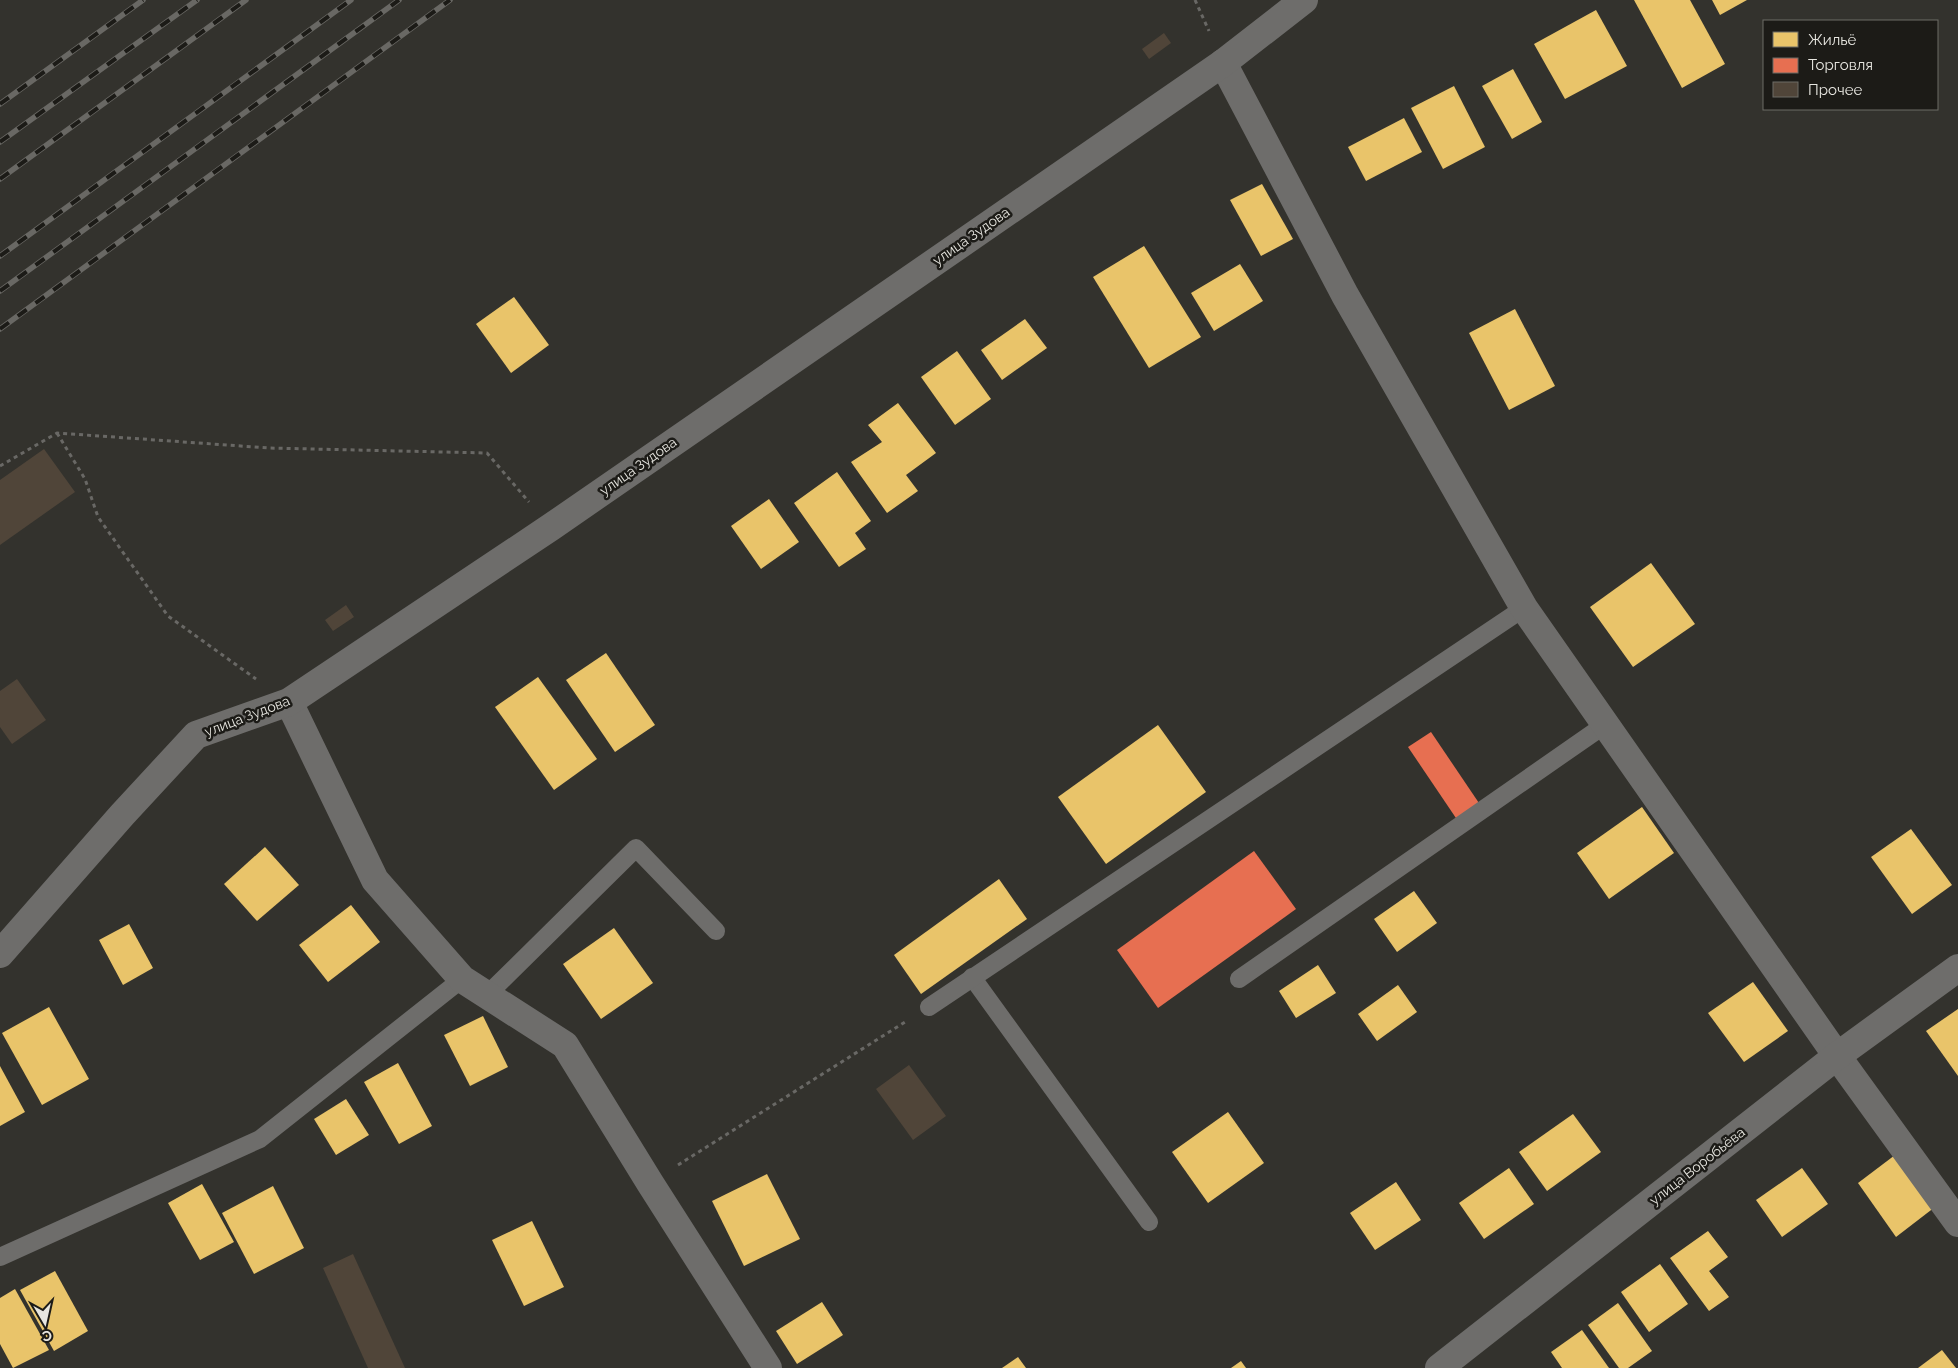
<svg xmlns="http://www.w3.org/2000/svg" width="1958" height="1368" font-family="Raleway,sans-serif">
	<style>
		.homes { fill: #e9c46a }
		.shops { fill: #e76f51 }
		.building { fill: #504539 }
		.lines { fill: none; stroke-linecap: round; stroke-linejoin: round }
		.path { stroke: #696865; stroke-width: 3; stroke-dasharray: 4 4; stroke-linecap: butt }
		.service { stroke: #6e6d6b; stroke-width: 18 }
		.minor { stroke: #6e6d6b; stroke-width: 28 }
		.rail-casing { stroke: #696864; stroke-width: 5.5 }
		.rail { stroke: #1c1b17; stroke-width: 4; stroke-dasharray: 11; stroke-linecap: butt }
		.labels { text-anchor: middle; stroke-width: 5; stroke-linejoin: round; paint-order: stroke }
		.street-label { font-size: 14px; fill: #e7e6e0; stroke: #1c1b17 }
	</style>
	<rect width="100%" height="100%" fill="#33322d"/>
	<g class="homes">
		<path d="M 1634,0 L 1690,0 L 1725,64 L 1682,88 Z"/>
		<path d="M 1712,0 L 1747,0 L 1720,15 Z"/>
		<path d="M 1596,10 L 1627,66 L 1565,99 L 1534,44 Z"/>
		<path d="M 1513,69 L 1542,122 L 1512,139 L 1482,86 Z"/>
		<path d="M 1454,86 L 1485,147 L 1443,169 L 1411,108 Z"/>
		<path d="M 1404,118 L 1422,152 L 1366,181 L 1348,147 Z"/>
		<path d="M 1262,184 L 1293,239 L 1261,256 L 1230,200 Z"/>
		<path d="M 1144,246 L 1201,337 L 1149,368 L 1093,277 Z"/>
		<path d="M 1240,264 L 1263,301 L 1214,331 L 1191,293 Z"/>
		<path d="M 514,297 L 549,345 L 511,373 L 476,324 Z"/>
		<path d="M 1515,309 L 1555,386 L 1509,410 L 1469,333 Z"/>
		<path d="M 1025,319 L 1047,348 L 1002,380 L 981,350 Z"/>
		<path d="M 957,351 L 991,399 L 955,425 L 921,377 Z"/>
		<path d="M 898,403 L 936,453 L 906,475 L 918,491 L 887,513 L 851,462 L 882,442 L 868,425 Z"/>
		<path d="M 837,472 L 871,521 L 855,533 L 866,549 L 839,567 L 794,503 Z"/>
		<path d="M 769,499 L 799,542 L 761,569 L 731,526 Z"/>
		<path d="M 1651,563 L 1695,624 L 1633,667 L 1590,607 Z"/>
		<path d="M 606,653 L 655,725 L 615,752 L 566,680 Z"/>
		<path d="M 538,677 L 597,759 L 554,790 L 495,707 Z"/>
		<path d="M 1158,725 L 1206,792 L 1106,864 L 1058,797 Z"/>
		<path d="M 1642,807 L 1674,853 L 1609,899 L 1577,853 Z"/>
		<path d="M 1911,829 L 1952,885 L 1912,914 L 1871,857 Z"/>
		<path d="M 265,847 L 299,885 L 257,921 L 224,884 Z"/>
		<path d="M 999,879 L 1027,919 L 921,994 L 894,955 Z"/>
		<path d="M 1414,891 L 1437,923 L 1397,952 L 1374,919 Z"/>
		<path d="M 351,905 L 380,942 L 328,982 L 299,945 Z"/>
		<path d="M 129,924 L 153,968 L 123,985 L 99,940 Z"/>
		<path d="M 614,928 L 653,983 L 601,1019 L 563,964 Z"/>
		<path d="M 1318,965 L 1336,993 L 1296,1018 L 1279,991 Z"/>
		<path d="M 1753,982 L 1788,1031 L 1744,1062 L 1708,1013 Z"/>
		<path d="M 1398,985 L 1417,1012 L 1377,1041 L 1358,1014 Z"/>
		<path d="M 49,1007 L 89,1079 L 42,1105 L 2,1033 Z"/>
		<path d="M 1958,1009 L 1958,1076 L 1926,1031 Z"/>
		<path d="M 483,1016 L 508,1067 L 470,1086 L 444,1035 Z"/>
		<path d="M 398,1063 L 432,1126 L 399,1144 L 364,1082 Z"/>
		<path d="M 0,1066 L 25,1112 L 0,1126 Z"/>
		<path d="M 346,1099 L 369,1135 L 336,1155 L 314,1119 Z"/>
		<path d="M 1228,1112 L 1264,1163 L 1208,1203 L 1172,1152 Z"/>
		<path d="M 1573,1114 L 1601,1152 L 1547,1191 L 1519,1152 Z"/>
		<path d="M 1899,1152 L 1935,1207 L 1896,1237 L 1858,1183 Z"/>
		<path d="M 1509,1168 L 1534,1204 L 1484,1239 L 1459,1203 Z"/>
		<path d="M 1802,1168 L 1828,1204 L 1782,1237 L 1756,1200 Z"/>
		<path d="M 767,1174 L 800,1239 L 744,1266 L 712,1201 Z"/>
		<path d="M 1396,1182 L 1421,1220 L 1375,1250 L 1350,1213 Z"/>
		<path d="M 202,1184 L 234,1242 L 200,1260 L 168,1203 Z"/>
		<path d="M 273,1186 L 304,1248 L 254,1274 L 222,1213 Z"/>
		<path d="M 532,1221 L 564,1287 L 524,1306 L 492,1240 Z"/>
		<path d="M 1708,1231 L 1728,1257 L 1709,1271 L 1729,1297 L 1709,1311 L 1670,1258 Z"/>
		<path d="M 1660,1264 L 1688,1304 L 1649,1332 L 1621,1292 Z"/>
		<path d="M 55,1271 L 88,1331 L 54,1351 L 20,1290 Z"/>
		<path d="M 15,1289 L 49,1350 L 13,1368 L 0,1344 L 0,1298 Z"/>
		<path d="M 822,1302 L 843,1335 L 797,1364 L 776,1331 Z"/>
		<path d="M 1618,1303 L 1652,1351 L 1628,1368 L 1619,1368 L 1588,1325 Z"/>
		<path d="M 1582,1330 L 1609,1368 L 1562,1368 L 1551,1352 Z"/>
		<path d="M 1942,1350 L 1956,1368 L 1918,1368 Z"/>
		<path d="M 1018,1357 L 1026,1368 L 1002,1368 Z"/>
		<path d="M 1241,1361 L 1246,1368 L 1231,1368 Z"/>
	</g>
	<g class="shops">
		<path d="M 1431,732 L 1483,809 L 1460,824 L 1408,747 Z"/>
		<path d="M 1254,851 L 1296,909 L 1158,1008 L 1117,950 Z"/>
	</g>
	<g class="building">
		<path d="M 1164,33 L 1171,43 L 1149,59 L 1142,49 Z"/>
		<path d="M 44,449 L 75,492 L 0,545 L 0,480 Z"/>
		<path d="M 346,605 L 354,617 L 333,631 L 325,620 Z"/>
		<path d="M 17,679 L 46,720 L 12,744 L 0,727 L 0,691 Z"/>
		<path d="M 909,1065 L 946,1116 L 913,1140 L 876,1089 Z"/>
		<path d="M 353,1254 L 405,1368 L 368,1368 L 323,1268 Z"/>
	</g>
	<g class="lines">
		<g class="path">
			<path d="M 1195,0 L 1209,31"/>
			<path d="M 57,433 L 85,479 L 98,517 L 168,616 L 256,679"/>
			<path d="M 0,466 L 57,433 L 269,448 L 487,453 L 529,502"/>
			<path d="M 678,1165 L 905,1022"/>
		</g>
		<g class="service">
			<path d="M 972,977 L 1149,1222"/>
			<path d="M 1239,979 L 1606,724"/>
			<path d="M 487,995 L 636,848 L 716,931"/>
			<path d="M 929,1007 L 1524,608"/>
			<path d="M 0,1257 L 260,1139 L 462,979"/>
		</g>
		<g class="minor">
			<path d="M 1223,63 L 1345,295 L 1524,608 L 1837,1056 L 1958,1223"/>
			<path d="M 289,702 L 375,880 L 462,979 L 565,1045 L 650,1183 L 768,1368"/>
			<path d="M 0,954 L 122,815 L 196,735 L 289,702 L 551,527 L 1223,63 L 1304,0"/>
			<path d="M 1439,1368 L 1837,1056 L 1958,968"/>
		</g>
		<defs>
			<g id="rail">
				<path d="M 0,104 L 143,0"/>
				<path d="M 0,142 L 197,0"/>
				<path d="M 0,179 L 246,0"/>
				<path d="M 0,256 L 351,0"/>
				<path d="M 0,291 L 399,0"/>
				<path d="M 0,329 L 450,0"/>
			</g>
		</defs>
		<use href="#rail" class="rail-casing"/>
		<use href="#rail" class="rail"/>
	</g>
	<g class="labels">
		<g class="street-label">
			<text transform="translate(971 236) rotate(-35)" y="5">улица Зудова</text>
			<text transform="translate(638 466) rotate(-35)" y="5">улица Зудова</text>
			<text transform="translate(247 716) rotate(-21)" y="5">улица Зудова</text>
			<text transform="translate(1697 1166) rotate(-38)" y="5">улица Воробьёва</text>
		</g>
	</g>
	<rect x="1763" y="20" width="175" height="90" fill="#1c1b17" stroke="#6d6c67"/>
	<rect x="1773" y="32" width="25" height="15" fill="#e9c46a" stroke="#6d6c67"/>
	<text x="1808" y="45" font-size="15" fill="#e7e6e0">Жильё</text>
	<rect x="1773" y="58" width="25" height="15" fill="#e76f51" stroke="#6d6c67"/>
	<text x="1808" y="70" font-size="15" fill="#e7e6e0">Торговля</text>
	<rect x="1773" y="82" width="25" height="15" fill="#504539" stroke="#6d6c67"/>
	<text x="1808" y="95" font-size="15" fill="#e7e6e0">Прочее</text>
	<g transform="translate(45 1323) rotate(171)" stroke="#1c1b17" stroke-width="4" paint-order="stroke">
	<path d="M0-4L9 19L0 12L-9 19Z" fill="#e7e6e0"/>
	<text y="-8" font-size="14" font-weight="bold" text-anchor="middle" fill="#e7e6e0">С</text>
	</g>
</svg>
